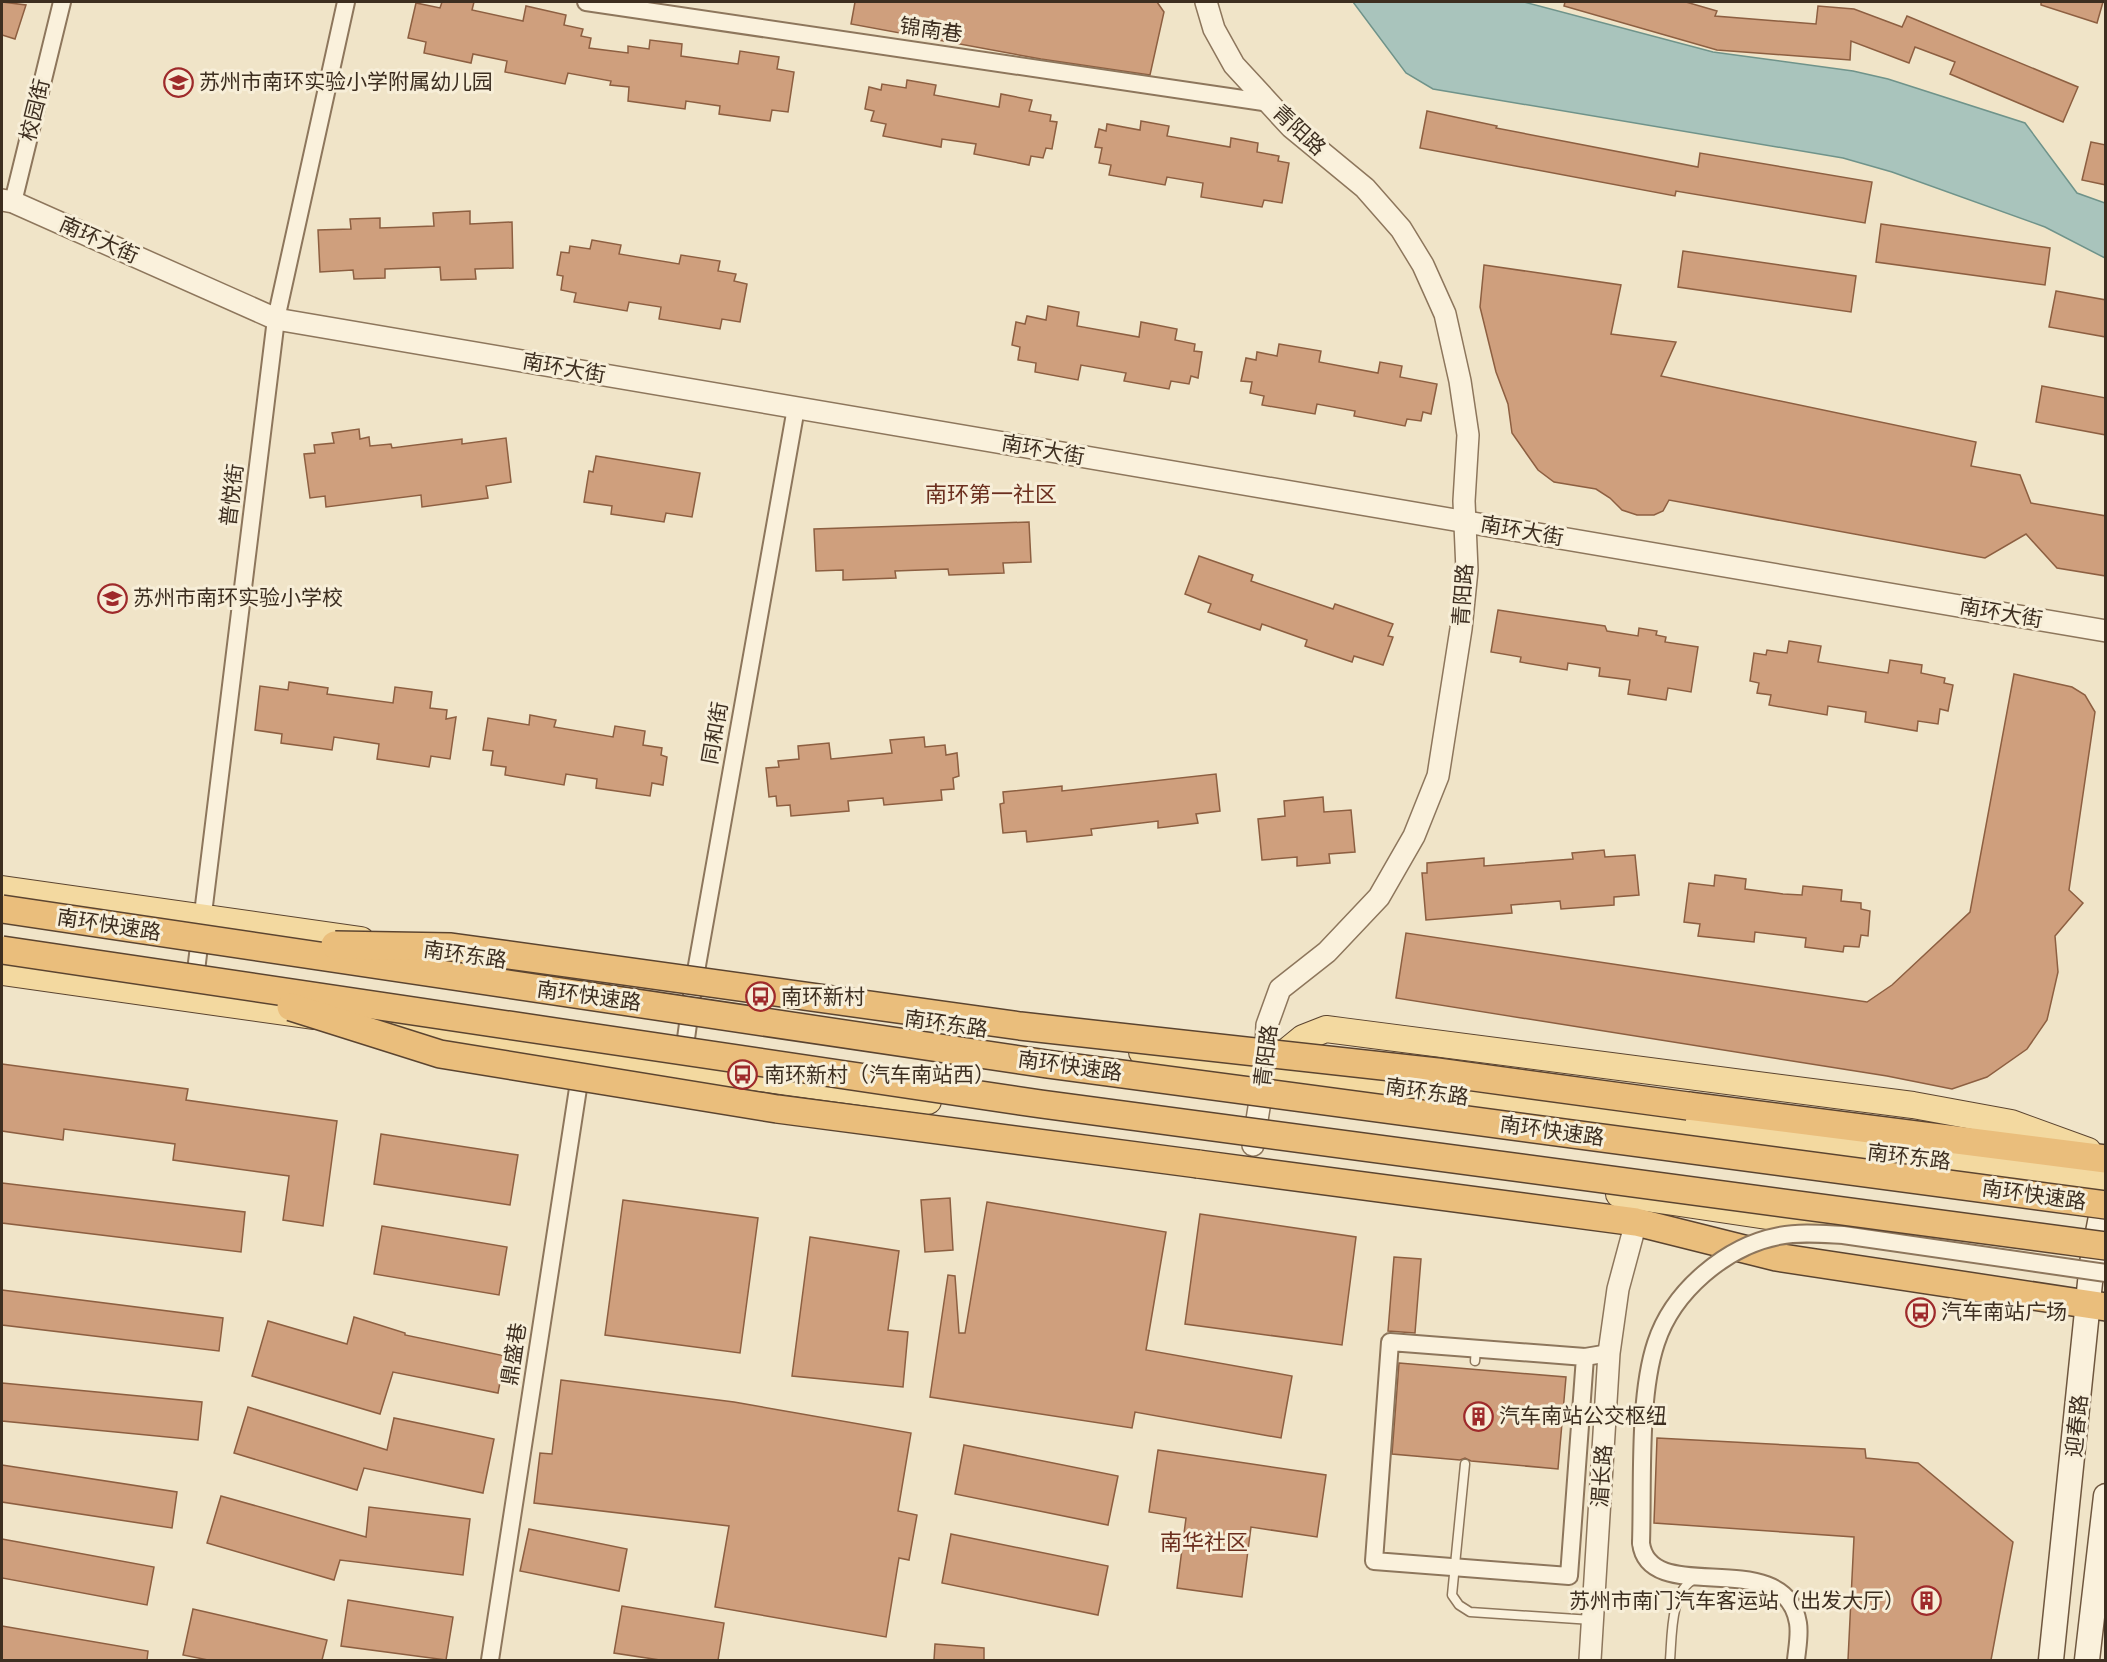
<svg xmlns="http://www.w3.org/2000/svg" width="2107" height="1662" font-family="Lora,'Noto Sans SC',serif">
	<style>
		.water { fill: #a9c4bc; stroke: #6f938a; stroke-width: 1.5 }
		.building { fill: #cf9f7d; stroke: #8d5f41; stroke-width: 1.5 }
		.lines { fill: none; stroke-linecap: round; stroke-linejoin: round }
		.service-casing { stroke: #8d765c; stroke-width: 11 }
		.minor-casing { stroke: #8d765c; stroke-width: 20 }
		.tertiary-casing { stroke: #8d765c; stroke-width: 24 }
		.secondary-casing { stroke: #6f573f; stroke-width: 27 }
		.primary-casing { stroke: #5b4430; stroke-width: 28 }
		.trunk-casing { stroke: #5b4430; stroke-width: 30 }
		.service { stroke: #faf1dc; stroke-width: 8 }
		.minor { stroke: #faf1dc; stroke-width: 16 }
		.tertiary { stroke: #faf1dc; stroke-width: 21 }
		.secondary { stroke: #faf1dc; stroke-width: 24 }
		.primary { stroke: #f3d9a0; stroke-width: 26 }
		.trunk { stroke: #eabe7c; stroke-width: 27 }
		.minor-bridge-casing { stroke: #8d765c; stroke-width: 20; stroke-linecap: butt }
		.trunk-bridge-casing { stroke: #5b4430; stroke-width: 30; stroke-linecap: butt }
		.minor-bridge { stroke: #faf1dc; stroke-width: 16 }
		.trunk-bridge { stroke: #eabe7c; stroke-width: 27 }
		.labels { text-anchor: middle; stroke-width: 6; stroke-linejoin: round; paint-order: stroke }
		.street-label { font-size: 21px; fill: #3d2e20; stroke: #f7eed8 }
		.poi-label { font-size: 21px; fill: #3d2e20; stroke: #f7eed8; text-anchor: start }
		.neighbourhood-label { font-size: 22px; fill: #6b2e1e; stroke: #f7eed8 }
	</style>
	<rect width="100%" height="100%" fill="#f0e4c8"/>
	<path class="water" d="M 1353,2 L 1524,2 L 1713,52 L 1853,71 L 1888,79 L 2025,123 L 2077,193 L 2105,203 L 2105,258 L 2045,227 L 1892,172 L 1843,158 L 1433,89 L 1406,73 Z"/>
	<g class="building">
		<path d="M 2,2 L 26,5 L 15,39 L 2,35 Z"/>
		<path d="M 442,2 L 474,2 L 472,10 L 523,21 L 526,6 L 566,15 L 564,25 L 583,29 L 581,36 L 591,38 L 589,48 L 628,53 L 628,46 L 649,49 L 650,40 L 682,44 L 681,56 L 738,64 L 740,51 L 779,57 L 777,69 L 794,72 L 788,112 L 772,110 L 770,121 L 719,114 L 720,106 L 686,101 L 685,109 L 628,101 L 629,87 L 610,85 L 611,81 L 568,73 L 565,84 L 505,72 L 507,61 L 473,54 L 471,63 L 424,53 L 426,42 L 408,38 L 416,3 L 440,8 Z"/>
		<path d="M 855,2 L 1157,2 L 1164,12 L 1150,75 L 1041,59 L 851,24 Z"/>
		<path d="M 1565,2 L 1686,2 L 1717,11 L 1715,16 L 1816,24 L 1818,6 L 1854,9 L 1902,27 L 1907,16 L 2078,87 L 2063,122 L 1950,74 L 1955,62 L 1915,47 L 1909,63 L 1851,41 L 1850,60 L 1717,50 L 1564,6 Z"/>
		<path d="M 2041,2 L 2103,2 L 2097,23 L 2041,5 Z"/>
		<path d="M 907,80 L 936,85 L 934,95 L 999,107 L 1001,94 L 1032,100 L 1029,111 L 1051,115 L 1050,121 L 1057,122 L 1052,149 L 1046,148 L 1043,158 L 1031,156 L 1029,165 L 974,154 L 976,144 L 942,139 L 941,147 L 883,136 L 886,124 L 871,121 L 874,111 L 865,109 L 869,87 L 881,90 L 882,84 L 906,88 Z"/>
		<path d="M 1427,111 L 1497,126 L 1496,128 L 1698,167 L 1700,153 L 1872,182 L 1865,223 L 1676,191 L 1675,196 L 1420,148 Z"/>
		<path d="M 1141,121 L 1169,126 L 1167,136 L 1230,147 L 1231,138 L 1258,143 L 1257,152 L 1279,156 L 1278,161 L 1289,163 L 1282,203 L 1264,200 L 1262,207 L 1201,197 L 1203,183 L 1167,177 L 1165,185 L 1109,175 L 1111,165 L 1099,163 L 1102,148 L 1095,147 L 1099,129 L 1106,131 L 1107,124 L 1140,130 Z"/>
		<path d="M 2091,142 L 2106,145 L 2106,185 L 2082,180 Z"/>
		<path d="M 470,211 L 470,224 L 512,222 L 513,268 L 475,269 L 476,279 L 441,280 L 440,267 L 385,269 L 385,278 L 354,279 L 353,270 L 320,272 L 318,230 L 351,229 L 350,219 L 380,218 L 380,228 L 434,226 L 433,213 Z"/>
		<path d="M 1881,224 L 2050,248 L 2045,285 L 1876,262 Z"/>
		<path d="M 592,240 L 621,245 L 619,254 L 679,264 L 681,255 L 720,261 L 718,271 L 736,274 L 734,281 L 747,284 L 740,322 L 722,319 L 720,329 L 659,319 L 661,307 L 629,302 L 627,311 L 574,302 L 576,293 L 561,290 L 563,276 L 557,275 L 561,252 L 569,253 L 570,246 L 590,249 Z"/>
		<path d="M 1683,251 L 1856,276 L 1851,312 L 1678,287 Z"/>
		<path d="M 1484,265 L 1621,285 L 1611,334 L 1676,342 L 1661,376 L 1976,442 L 1971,466 L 2020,475 L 2031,503 L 2106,516 L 2106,576 L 2057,568 L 2026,534 L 1985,558 L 1669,500 L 1663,511 L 1654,515 L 1637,515 L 1622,510 L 1610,498 L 1596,489 L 1554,482 L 1538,470 L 1512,433 L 1508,404 L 1496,372 L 1480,307 Z"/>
		<path d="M 2056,291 L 2106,300 L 2106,337 L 2049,327 Z"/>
		<path d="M 1048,306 L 1079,312 L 1077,326 L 1139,337 L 1141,322 L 1177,329 L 1175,340 L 1195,344 L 1194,351 L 1202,352 L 1198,378 L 1191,376 L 1189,384 L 1171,381 L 1169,389 L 1124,381 L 1126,373 L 1081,365 L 1078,380 L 1035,372 L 1036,363 L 1018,360 L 1020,347 L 1012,345 L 1016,322 L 1025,324 L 1027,316 L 1046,320 Z"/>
		<path d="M 1279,344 L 1321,351 L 1319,362 L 1378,373 L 1380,362 L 1402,366 L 1400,377 L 1437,384 L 1431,414 L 1423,412 L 1421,421 L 1407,419 L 1405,426 L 1354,416 L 1355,411 L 1317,404 L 1315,414 L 1262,405 L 1264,396 L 1250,393 L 1252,382 L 1241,381 L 1246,358 L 1256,360 L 1257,352 L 1277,356 Z"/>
		<path d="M 2042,386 L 2106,398 L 2106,435 L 2036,422 Z"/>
		<path d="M 359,429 L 360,439 L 369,437 L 370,446 L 391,444 L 392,448 L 462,439 L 462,444 L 506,438 L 511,482 L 486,486 L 488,498 L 422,507 L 421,495 L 326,507 L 325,496 L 310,498 L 304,454 L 315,453 L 314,445 L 334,443 L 332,433 Z"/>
		<path d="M 596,456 L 700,473 L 692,517 L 666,513 L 664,522 L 611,514 L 612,506 L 584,502 L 589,471 L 593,472 Z"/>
		<path d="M 1029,522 L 1031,562 L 1003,563 L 1004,573 L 949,575 L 948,569 L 895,571 L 896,578 L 843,580 L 843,570 L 816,571 L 814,529 Z"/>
		<path d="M 1199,556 L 1253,575 L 1251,581 L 1333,609 L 1335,604 L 1393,624 L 1388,636 L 1393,637 L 1383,665 L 1354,656 L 1352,662 L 1305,646 L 1307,640 L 1262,624 L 1260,630 L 1208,612 L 1211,604 L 1185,594 Z"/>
		<path d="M 1498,610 L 1605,626 L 1607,631 L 1638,636 L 1639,628 L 1657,631 L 1656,635 L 1666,637 L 1665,642 L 1698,647 L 1691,692 L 1668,688 L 1666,700 L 1628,694 L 1630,680 L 1599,676 L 1600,668 L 1568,663 L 1567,670 L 1520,662 L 1521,657 L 1491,652 Z"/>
		<path d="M 1789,641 L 1821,646 L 1818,662 L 1888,673 L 1890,660 L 1922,665 L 1921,673 L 1945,678 L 1944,683 L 1953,685 L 1948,711 L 1940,709 L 1938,724 L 1918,721 L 1917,731 L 1865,722 L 1866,712 L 1828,706 L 1827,715 L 1769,705 L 1771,695 L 1757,693 L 1759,683 L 1750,681 L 1754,653 L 1766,655 L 1767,650 L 1787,653 Z"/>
		<path d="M 2014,674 L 2072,687 L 2085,695 L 2095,712 L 2069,890 L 2083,903 L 2055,936 L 2058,972 L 2047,1020 L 2027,1049 L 1987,1077 L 1952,1089 L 1887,1076 L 1396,998 L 1406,933 L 1867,1002 L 1892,985 L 1970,912 Z"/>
		<path d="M 289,682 L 328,688 L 327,694 L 393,703 L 395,687 L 432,692 L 430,708 L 447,710 L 446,719 L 456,717 L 450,759 L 431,756 L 429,767 L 377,759 L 379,744 L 334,737 L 332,750 L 281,743 L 282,734 L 255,730 L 260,686 L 288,690 Z"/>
		<path d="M 530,715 L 556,720 L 554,727 L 613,737 L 615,726 L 645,731 L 643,745 L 662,748 L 661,755 L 667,757 L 663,785 L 652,783 L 650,796 L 596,788 L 597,779 L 566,774 L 564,785 L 505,775 L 506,767 L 491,765 L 493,751 L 483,750 L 488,718 L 529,725 Z"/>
		<path d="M 924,737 L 925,747 L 945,745 L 946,755 L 957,753 L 959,776 L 953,778 L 954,789 L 941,790 L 942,800 L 884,805 L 883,798 L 848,801 L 849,811 L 791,816 L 790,805 L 777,806 L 776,796 L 769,797 L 766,768 L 779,767 L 778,761 L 799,759 L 798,746 L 829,743 L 831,759 L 892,753 L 890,740 Z"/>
		<path d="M 1216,774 L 1220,811 L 1196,814 L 1198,823 L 1158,828 L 1158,821 L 1091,829 L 1092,835 L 1027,842 L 1026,831 L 1003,833 L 1000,804 L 1004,803 L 1003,792 L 1062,786 L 1062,791 Z"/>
		<path d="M 1323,797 L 1324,812 L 1351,810 L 1355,852 L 1329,854 L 1330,863 L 1297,866 L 1297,857 L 1262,860 L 1258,819 L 1285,816 L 1284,801 Z"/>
		<path d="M 1604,850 L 1605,857 L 1635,855 L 1639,895 L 1614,897 L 1614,905 L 1561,909 L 1560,901 L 1511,905 L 1512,913 L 1426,920 L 1422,873 L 1427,873 L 1427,863 L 1484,858 L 1484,866 L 1573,859 L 1572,853 Z"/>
		<path d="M 1715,875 L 1746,879 L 1745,889 L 1783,894 L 1802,895 L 1803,886 L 1842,890 L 1841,901 L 1861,903 L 1861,909 L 1870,911 L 1868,936 L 1861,935 L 1859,947 L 1844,946 L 1843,952 L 1805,947 L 1806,938 L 1755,932 L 1754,942 L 1698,936 L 1700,924 L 1684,922 L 1689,883 L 1714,886 Z"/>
		<path d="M 2,1064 L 188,1089 L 186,1100 L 337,1121 L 323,1226 L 283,1220 L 289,1176 L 173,1160 L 175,1144 L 64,1129 L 63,1140 L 2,1131 Z"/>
		<path d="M 381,1134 L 518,1155 L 510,1205 L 374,1184 Z"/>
		<path d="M 2,1183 L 245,1212 L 241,1252 L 2,1223 Z"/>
		<path d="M 950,1198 L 953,1250 L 925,1252 L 921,1200 Z"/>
		<path d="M 623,1200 L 758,1218 L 740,1353 L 605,1335 Z"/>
		<path d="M 987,1202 L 1166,1232 L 1146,1350 L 1292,1376 L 1281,1438 L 1135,1412 L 1132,1428 L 930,1397 L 948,1275 L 955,1276 L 959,1333 L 965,1333 Z"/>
		<path d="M 1200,1214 L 1356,1237 L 1342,1345 L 1185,1324 Z"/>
		<path d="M 382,1226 L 507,1247 L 499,1295 L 374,1274 Z"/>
		<path d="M 810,1237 L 899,1251 L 888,1330 L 908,1332 L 903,1387 L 792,1376 Z"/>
		<path d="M 1394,1257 L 1421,1259 L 1415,1333 L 1388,1331 Z"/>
		<path d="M 2,1290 L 223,1318 L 219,1351 L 2,1325 Z"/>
		<path d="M 354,1317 L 405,1333 L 405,1335 L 505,1356 L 498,1393 L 393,1372 L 380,1414 L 252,1376 L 268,1321 L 347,1344 Z"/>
		<path d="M 1399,1363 L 1566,1377 L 1558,1469 L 1471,1461 L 1465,1458 L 1460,1460 L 1392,1454 Z"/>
		<path d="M 561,1380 L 734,1402 L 911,1433 L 898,1511 L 917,1515 L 909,1560 L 899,1558 L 886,1637 L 715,1607 L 729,1526 L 534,1503 L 540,1453 L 552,1454 Z"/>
		<path d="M 2,1383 L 202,1402 L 198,1440 L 2,1421 Z"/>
		<path d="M 248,1407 L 387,1450 L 394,1418 L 494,1439 L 483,1493 L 364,1468 L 357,1490 L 234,1453 Z"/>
		<path d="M 1657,1438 L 1865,1449 L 1866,1458 L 1918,1463 L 2013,1542 L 1991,1660 L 1848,1660 L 1854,1537 L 1654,1523 Z"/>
		<path d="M 964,1445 L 1118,1476 L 1108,1525 L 955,1494 Z"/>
		<path d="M 1158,1450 L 1326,1475 L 1317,1537 L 1251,1527 L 1242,1597 L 1177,1588 L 1186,1518 L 1149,1512 Z"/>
		<path d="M 2,1465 L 177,1492 L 172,1528 L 2,1502 Z"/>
		<path d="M 221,1496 L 366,1537 L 369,1507 L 470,1519 L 463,1575 L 340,1560 L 334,1580 L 207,1543 Z"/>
		<path d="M 529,1529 L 627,1549 L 619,1591 L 520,1571 Z"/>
		<path d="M 951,1534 L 1108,1566 L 1098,1615 L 942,1583 Z"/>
		<path d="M 2,1539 L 154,1567 L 147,1605 L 2,1578 Z"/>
		<path d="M 348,1600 L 453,1617 L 446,1660 L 341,1646 Z"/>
		<path d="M 622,1606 L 724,1623 L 718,1660 L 660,1660 L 614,1653 Z"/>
		<path d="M 193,1609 L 327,1640 L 322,1660 L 208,1660 L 183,1655 Z"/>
		<path d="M 2,1626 L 148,1651 L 147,1660 L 2,1660 Z"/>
		<path d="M 935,1644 L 984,1648 L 984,1660 L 934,1660 Z"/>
	</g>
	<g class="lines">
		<defs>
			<g id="service">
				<path d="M 1475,1361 L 1476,1349"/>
				<path d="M 1465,1464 L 1452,1595 L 1459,1605 L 1470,1612 L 1592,1620"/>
				<path d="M 1670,1660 C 1672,1638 1670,1590 1695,1579"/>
			</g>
			<g id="minor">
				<path d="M 586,2 L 1270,103"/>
				<path d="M 13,202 L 62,2"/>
				<path d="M 194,987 L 276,319 L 346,2"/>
				<path d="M 683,1060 L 693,988 L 796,408"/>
				<path d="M 1585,1357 L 1569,1576 L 1374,1561 L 1390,1342 L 1585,1357 L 1609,1353"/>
				<path d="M 1641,1543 C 1649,1609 1785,1543 1798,1623 C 1800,1635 1797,1649 1796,1660"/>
				<path d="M 490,1660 L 581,1069"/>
			</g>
			<g id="tertiary">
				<path d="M 1206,2 L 1214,29 L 1234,65 L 1291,127 L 1365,188 L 1401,229 L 1423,265 L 1445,314 L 1460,381 L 1468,435 L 1464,501 L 1467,570 L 1461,629 L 1438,776 L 1414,836 L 1379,897 L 1327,952 L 1280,989 L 1267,1025 L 1265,1070 L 1253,1145"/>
				<path d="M 2,200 L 13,202 L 276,319 L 2106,631"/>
				<path d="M 1590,1660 L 1609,1353 L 1618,1289 L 1636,1222"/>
			</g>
			<g id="secondary">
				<path d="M 2051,1660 L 2092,1263 L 2106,1191"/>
				<path d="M 2087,1660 L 2106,1496"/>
			</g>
			<g id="primary">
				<path d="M 2,889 L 361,940"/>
				<path d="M 2,972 L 313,1016"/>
				<path d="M 373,1025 L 928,1101"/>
				<path d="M 1142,1052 L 1909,1158 L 2106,1181"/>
				<path d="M 1269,1066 L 1303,1038 L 1326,1029 L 1913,1105 L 2011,1123 L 2088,1151"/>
				<path d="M 1619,1194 L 1876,1232"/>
			</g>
			<g id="trunk">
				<path d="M 1688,1106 L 2106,1159"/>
				<path d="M 1198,1164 L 1636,1222 L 1776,1257 L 2106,1307"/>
			</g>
		</defs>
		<use href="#service" class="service-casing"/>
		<use href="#minor" class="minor-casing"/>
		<use href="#tertiary" class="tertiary-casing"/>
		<use href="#secondary" class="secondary-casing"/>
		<use href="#primary" class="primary-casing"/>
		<use href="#trunk" class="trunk-casing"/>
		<use href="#service" class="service"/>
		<use href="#minor" class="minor"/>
		<use href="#tertiary" class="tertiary"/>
		<use href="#secondary" class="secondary"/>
		<use href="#primary" class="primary"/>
		<use href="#trunk" class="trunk"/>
		<defs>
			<path id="minor-bridge" d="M 1641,1543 C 1643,1485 1638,1397 1656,1343 C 1673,1291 1726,1246 1779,1236 C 1800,1232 1822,1234 1843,1235 L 2106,1273"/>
			<g id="trunk-bridge">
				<path d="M 2,909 L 1047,1064 L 2106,1205"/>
				<path d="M 335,945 L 451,947 L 1020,1026 L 1437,1072 L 1688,1106"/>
				<path d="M 2,950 L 1041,1104 L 2106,1246"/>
				<path d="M 291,1007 L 440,1054 L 777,1109 L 1198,1164"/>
			</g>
		</defs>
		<use href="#minor-bridge" class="minor-bridge-casing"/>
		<use href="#trunk-bridge" class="trunk-bridge-casing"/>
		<use href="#minor-bridge" class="minor-bridge"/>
		<use href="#trunk-bridge" class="trunk-bridge"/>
	</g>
	<defs>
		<symbol id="school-ring" viewBox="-11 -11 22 22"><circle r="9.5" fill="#f7eed8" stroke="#9e2a2b" stroke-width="1.5"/><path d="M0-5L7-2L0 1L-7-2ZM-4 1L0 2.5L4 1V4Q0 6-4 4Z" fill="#9e2a2b"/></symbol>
		<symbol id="bus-ring" viewBox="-11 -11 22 22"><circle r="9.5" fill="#f7eed8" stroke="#9e2a2b" stroke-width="1.5"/><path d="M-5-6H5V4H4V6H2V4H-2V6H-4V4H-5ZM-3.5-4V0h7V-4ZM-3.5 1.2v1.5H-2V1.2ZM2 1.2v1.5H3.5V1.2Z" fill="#9e2a2b"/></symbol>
		<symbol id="building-ring" viewBox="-11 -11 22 22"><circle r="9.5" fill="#f7eed8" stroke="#9e2a2b" stroke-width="1.5"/><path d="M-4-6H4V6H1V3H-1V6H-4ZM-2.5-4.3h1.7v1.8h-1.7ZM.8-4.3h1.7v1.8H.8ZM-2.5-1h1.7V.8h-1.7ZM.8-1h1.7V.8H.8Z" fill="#9e2a2b"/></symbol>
	</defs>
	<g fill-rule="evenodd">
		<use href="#school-ring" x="162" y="66" width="33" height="33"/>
		<use href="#school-ring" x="96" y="582" width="33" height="33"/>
		<use href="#bus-ring" x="744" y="980" width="33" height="33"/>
		<use href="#bus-ring" x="726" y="1058" width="33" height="33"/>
		<use href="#bus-ring" x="1904" y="1296" width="33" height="33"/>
		<use href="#building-ring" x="1462" y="1400" width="33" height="33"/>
		<use href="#building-ring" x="1910" y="1584" width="33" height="33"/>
	</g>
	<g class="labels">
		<g class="street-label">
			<text transform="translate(931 30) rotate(8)" y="7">锦南巷</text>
			<text transform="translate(35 110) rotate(-76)" y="7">校园街</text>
			<text transform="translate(1299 130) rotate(43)" y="7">青阳路</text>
			<text transform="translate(99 240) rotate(24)" y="7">南环大街</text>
			<text transform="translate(564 368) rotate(10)" y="7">南环大街</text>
			<text transform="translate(1043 450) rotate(10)" y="7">南环大街</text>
			<text transform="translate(232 495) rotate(-83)" y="7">普悦街</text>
			<text transform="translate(1522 531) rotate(10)" y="7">南环大街</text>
			<text transform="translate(1463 595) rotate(-86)" y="7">青阳路</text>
			<text transform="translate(2001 613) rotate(10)" y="7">南环大街</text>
			<text transform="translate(715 733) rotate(-80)" y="7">同和街</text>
			<text transform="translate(109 925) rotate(9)" y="7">南环快速路</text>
			<text transform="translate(465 955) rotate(8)" y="7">南环东路</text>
			<text transform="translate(589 996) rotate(8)" y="7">南环快速路</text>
			<text transform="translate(946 1024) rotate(8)" y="7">南环东路</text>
			<text transform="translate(1266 1056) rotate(-83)" y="7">青阳路</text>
			<text transform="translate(1070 1066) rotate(8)" y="7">南环快速路</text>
			<text transform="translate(1427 1092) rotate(8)" y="7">南环东路</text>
			<text transform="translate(1552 1131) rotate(8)" y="7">南环快速路</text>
			<text transform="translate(1909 1157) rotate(7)" y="7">南环东路</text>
			<text transform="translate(2034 1195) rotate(8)" y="7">南环快速路</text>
			<text transform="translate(514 1354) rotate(-81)" y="7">鼎盛巷</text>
			<text transform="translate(2077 1426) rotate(-84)" y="7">迎春路</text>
			<text transform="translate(1602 1476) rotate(-86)" y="7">湄长路</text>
		</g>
		<g class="poi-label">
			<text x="199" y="89">苏州市南环实验小学附属幼儿园</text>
			<text x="133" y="605">苏州市南环实验小学校</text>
			<text x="781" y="1004">南环新村</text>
			<text x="764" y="1082">南环新村（汽车南站西）</text>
			<text x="1941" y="1319">汽车南站广场</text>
			<text x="1499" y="1423">汽车南站公交枢纽</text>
			<text x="1905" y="1608" text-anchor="end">苏州市南门汽车客运站（出发大厅）</text>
		</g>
		<g class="neighbourhood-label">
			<text x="991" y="502">南环第一社区</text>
			<text x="1204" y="1550">南华社区</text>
		</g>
	</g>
	<rect width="2107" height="1662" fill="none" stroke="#3d2e20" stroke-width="6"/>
</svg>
